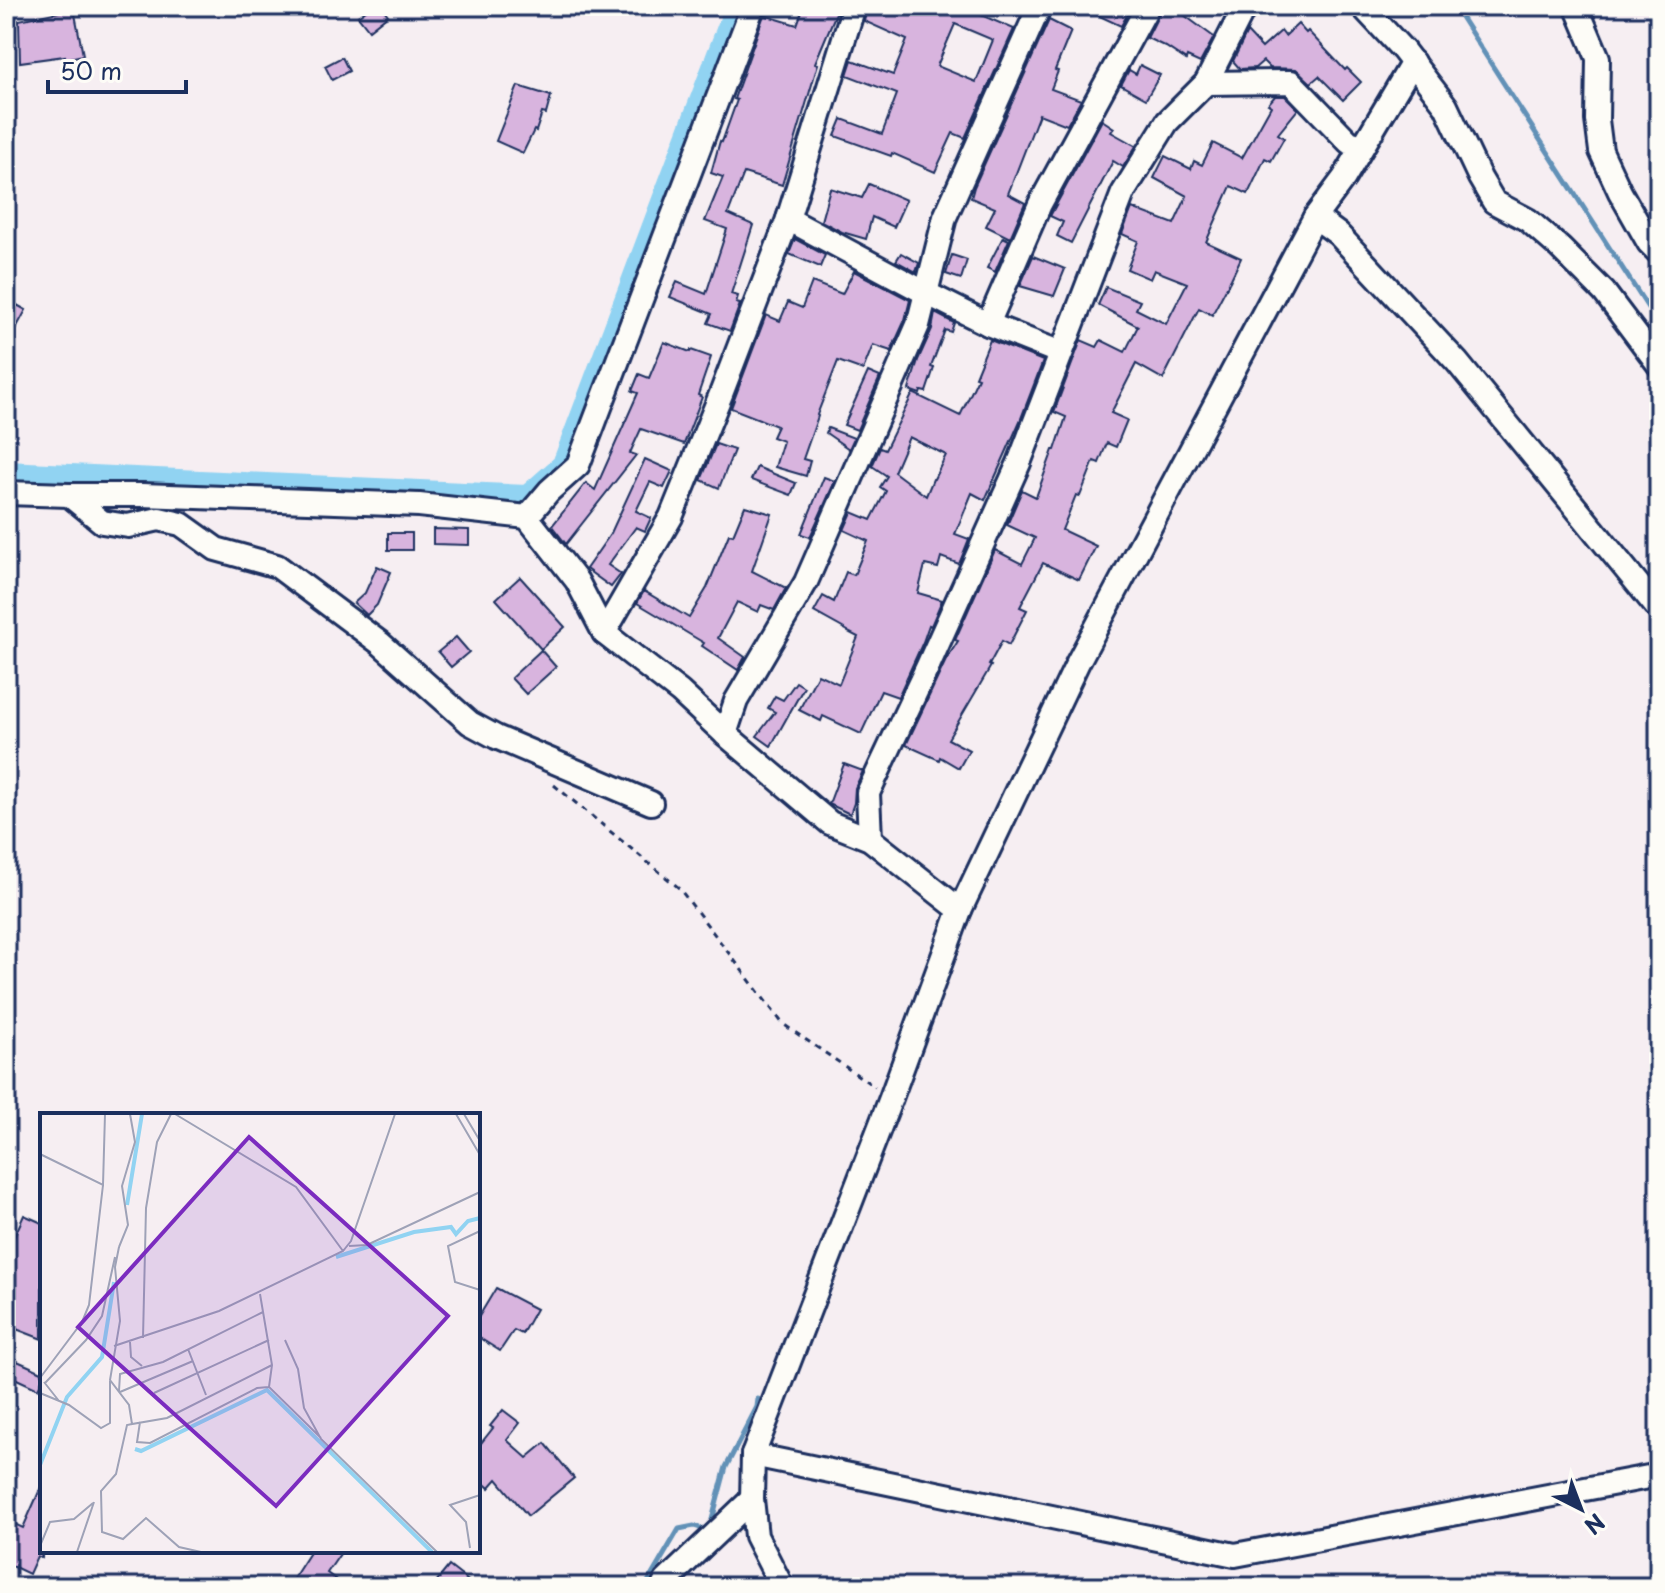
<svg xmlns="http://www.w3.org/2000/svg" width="1665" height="1593" font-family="'Playpen Sans',sans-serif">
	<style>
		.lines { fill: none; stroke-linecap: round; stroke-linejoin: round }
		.stream { stroke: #6291b7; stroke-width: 5 }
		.canal { stroke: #91d3f2; stroke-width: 20 }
		.building { fill: #d8b4de; stroke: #1b2f5e; stroke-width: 2; fill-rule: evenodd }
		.minor-casing { stroke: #1b2f5e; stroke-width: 28 }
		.path { stroke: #1b2f5e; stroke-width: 3; stroke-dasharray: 6 6; stroke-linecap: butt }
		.minor { stroke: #fdfcf7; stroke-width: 22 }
		.inset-river { fill: none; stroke: #91d3f2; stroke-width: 4 }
		.inset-road { fill: none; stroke: #9ea2b7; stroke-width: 2 }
		.view { fill: #7b2cbf; fill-opacity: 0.15; stroke: #7b2cbf; stroke-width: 4 }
		.inset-edge { fill: none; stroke: #1b2f5e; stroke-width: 4 }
	</style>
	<rect width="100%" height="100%" fill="#f6eef2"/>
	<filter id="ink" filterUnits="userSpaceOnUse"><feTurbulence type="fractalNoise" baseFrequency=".0125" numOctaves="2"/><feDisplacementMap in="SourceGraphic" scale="16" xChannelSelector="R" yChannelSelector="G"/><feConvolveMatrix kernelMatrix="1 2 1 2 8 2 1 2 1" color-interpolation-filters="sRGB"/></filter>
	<g filter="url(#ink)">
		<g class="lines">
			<g class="stream">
				<path d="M 1454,6 L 1659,325"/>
				<path d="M 645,1587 L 679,1529 L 694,1526 L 709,1531 L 726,1467 L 757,1407 L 758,1399"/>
			</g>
			<path class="canal" d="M 6,471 L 527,495 L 562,464 L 735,6"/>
		</g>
		<g class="building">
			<path d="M 371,6 L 381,6 L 388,15 L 369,30 L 358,16 Z"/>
			<path d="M 804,6 L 839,6 L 815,63 L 818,64 L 782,185 L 744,173 L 728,214 L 753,225 L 731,294 L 738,296 L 736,303 L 740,304 L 730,331 L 708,323 L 712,314 L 670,297 L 677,282 L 706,294 L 727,229 L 705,221 L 723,177 L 711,173 L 720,141 L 722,142 L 737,100 L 734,99 L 764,15 L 797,25 Z"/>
			<path d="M 868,6 L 985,6 L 981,15 L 1014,29 L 965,138 L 953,133 L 935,172 L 892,153 L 891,156 L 835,136 L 842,119 L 882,134 L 897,94 L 847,75 L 852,60 L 893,75 L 907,40 L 864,21 ZM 955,24 L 993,40 L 976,82 L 937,66 Z"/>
			<path d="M 1078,6 L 1132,6 L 1121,26 Z"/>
			<path d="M 1173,7 L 1214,37 L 1200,63 L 1187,57 L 1186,60 L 1166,47 L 1147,38 L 1162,8 L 1170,12 Z"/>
			<path d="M 74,9 L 83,55 L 65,59 L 65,56 L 20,62 L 19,20 Z"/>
			<path d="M 1049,20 L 1071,31 L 1055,70 L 1058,71 L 1051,89 L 1081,100 L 1067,125 L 1039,114 L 1008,194 L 1025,203 L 1010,238 L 986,226 L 995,208 L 971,198 L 974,187 Z"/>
			<path d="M 1298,24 L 1306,33 L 1308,31 L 1345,70 L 1347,68 L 1361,82 L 1343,100 L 1319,76 L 1311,83 L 1296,69 L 1270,68 L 1263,61 L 1255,68 L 1240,69 L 1233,61 L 1247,32 L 1262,48 L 1281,31 L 1285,36 Z"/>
			<path d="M 342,57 L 349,71 L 332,80 L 325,66 Z"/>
			<path d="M 1140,65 L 1160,75 L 1146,99 L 1121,85 L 1129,70 L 1136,74 Z"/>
			<path d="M 518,86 L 551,96 L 546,114 L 542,113 L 536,131 L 534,130 L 523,153 L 496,141 Z"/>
			<path d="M 1275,96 L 1285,96 L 1298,109 L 1278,134 L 1284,138 L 1271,161 L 1265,158 L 1248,194 L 1231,186 L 1206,242 L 1241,258 L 1231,279 L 1212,315 L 1199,308 L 1163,379 L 1136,364 L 1111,413 L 1127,420 L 1116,447 L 1107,443 L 1099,463 L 1094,461 L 1080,496 L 1076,495 L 1062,530 L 1096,546 L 1079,580 L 1043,563 L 1020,607 L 1027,610 L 1009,645 L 1002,641 L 989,665 L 991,666 L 948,739 L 969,750 L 959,768 L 940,757 L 939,760 L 906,745 L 946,660 L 958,641 L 955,640 L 995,550 L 1022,564 L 1035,538 L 1007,525 L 1022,490 L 1036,497 L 1053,450 L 1055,450 L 1066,417 L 1054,412 L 1081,340 L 1097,347 L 1101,340 L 1125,352 L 1138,326 L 1098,305 L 1106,287 L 1140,301 L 1136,309 L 1166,324 L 1187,283 L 1154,270 L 1150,279 L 1127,269 L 1138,241 L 1122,234 L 1132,208 L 1174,224 L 1187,196 L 1154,178 L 1165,156 L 1191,169 L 1194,161 L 1202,165 L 1213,143 L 1242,158 L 1271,106 L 1268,104 Z"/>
			<path d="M 1102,120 L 1114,128 L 1111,132 L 1136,146 L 1123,167 L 1113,161 L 1071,243 L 1057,236 L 1063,222 L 1050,216 Z"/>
			<path d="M 869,184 L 906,200 L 894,227 L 872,217 L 866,239 L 842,232 L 821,221 L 830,188 L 862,198 Z"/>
			<path d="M 1003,237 L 1009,240 L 995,272 L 987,268 Z"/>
			<path d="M 795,239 L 825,255 L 820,267 L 789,254 Z"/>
			<path d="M 901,253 L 919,263 L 916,272 L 896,261 Z"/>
			<path d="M 952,255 L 967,260 L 961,279 L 946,274 Z"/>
			<path d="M 1033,256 L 1065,269 L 1054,296 L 1020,286 Z"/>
			<path d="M 854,271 L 910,300 L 905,320 L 891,351 L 873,345 L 863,370 L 838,361 L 817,415 L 818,416 L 803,459 L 810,461 L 806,476 L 775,467 L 783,441 L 772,437 L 777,426 L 731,408 L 766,315 L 780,321 L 788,302 L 802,308 L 812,282 L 842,294 Z"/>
			<path d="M 6,299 L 26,310 L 6,347 Z"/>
			<path d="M 935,313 L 954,323 L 951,332 L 945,330 L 931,367 L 934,368 L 926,392 L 921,391 L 920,394 L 909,390 L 918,360 L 932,329 Z"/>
			<path d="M 990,340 L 1043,361 L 1020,421 L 985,500 L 972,493 L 955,534 L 969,539 L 959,564 L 941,557 L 938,568 L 925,565 L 918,593 L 942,600 L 931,626 L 929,625 L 923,642 L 898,697 L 881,691 L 861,734 L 823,716 L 821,721 L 799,710 L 818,674 L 839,684 L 858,637 L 848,632 L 848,631 L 814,612 L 823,596 L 834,602 L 846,572 L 854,575 L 868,541 L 844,530 L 852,512 L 871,520 L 886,491 L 880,487 L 887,476 L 872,466 L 880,448 L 885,450 L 913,393 L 960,416 L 978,378 L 975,377 ZM 909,437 L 946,455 L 934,479 L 933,479 L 926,496 L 894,472 Z"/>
			<path d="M 664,342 L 690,352 L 691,350 L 711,357 L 698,395 L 702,397 L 684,444 L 641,429 L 630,453 L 636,455 L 566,544 L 552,526 L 586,483 L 595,490 L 638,393 L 632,391 L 639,374 L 649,378 Z"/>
			<path d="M 868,372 L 880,377 L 857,430 L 844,425 Z"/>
			<path d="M 828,428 L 854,438 L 849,449 L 826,433 Z"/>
			<path d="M 716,444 L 734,450 L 719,488 L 701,480 Z"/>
			<path d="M 645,459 L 672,471 L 664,488 L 650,482 L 636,511 L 651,518 L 645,531 L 636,527 L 608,565 L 621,574 L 611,587 L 586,569 L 611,533 Z"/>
			<path d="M 757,467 L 796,483 L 791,495 L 751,480 Z"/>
			<path d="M 824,477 L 835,481 L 810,537 L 801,534 Z"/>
			<path d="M 745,506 L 772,514 L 752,571 L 786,588 L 774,610 L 761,605 L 758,612 L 737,602 L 718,638 L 745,657 L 738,670 L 702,646 L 704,643 L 637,603 L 644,591 L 689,618 L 707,588 L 729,534 L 733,535 Z"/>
			<path d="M 433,529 L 469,530 L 469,545 L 433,544 Z"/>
			<rect x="388" y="533" width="24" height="17"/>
			<path d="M 377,566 L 391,572 L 377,605 L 367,615 L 354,603 L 365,593 Z"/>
			<path d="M 520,577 L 565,627 L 541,649 L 496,599 Z"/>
			<path d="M 456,637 L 469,652 L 451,667 L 438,652 Z"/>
			<path d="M 541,650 L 556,667 L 526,694 L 511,678 Z"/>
			<path d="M 796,682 L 804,687 L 771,746 L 757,736 L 775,712 L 768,708 L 775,696 L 783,700 Z"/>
			<path d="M 844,764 L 863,771 L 855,788 L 854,803 L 850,814 L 829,804 Z"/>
			<path d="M 24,1215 L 42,1223 L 42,1339 L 6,1325 L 6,1255 Z"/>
			<path d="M 496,1288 L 536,1309 L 522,1334 L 514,1330 L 500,1351 L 478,1337 L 478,1318 Z"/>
			<path d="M 6,1356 L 42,1372 L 42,1380 L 38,1389 L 6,1374 Z"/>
			<path d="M 503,1410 L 520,1423 L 507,1440 L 527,1458 L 545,1443 L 574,1478 L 528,1516 L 497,1479 L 489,1488 L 478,1478 L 478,1447 L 493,1428 L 490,1426 Z"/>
			<path d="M 42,1485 L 42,1558 L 37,1556 L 29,1574 L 6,1563 L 6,1520 L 23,1528 Z"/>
			<path d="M 311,1551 L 342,1551 L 327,1573 L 346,1587 L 298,1587 L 291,1582 Z"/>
			<path d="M 449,1566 L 476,1587 L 432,1587 Z"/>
		</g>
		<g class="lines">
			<defs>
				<g id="minor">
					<path d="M 1362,6 L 1403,50 L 1446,106 L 1480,178 L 1494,202 L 1528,220 L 1560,248 L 1604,292 L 1659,365"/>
					<path d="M 1576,6 L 1598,58 L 1597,120 L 1601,151 L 1620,192 L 1649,243 L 1659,253"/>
					<path d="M 1206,83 L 1291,82 L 1349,142 L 1362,146"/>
					<path d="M 1315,217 L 1338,234 L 1457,362 L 1659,610"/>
					<path d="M 788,219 L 926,293 L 988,324 L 1061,353"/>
					<path d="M 988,324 L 1040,204 L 1148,6"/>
					<path d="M 6,493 L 69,495 L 102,522 L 128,526 L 159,519 L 181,524 L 216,549 L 277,566 L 380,643 L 470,723 L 496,737 L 651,803"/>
					<path d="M 69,495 L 142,495 L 419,505 L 527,517 L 577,581 L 604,633 L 680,692 L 725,734 L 830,823 L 870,839 L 960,910"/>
					<path d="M 527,517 L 549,491 L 578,465 L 753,6"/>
					<path d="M 604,633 L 671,517 L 721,394 L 788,219 L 854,6"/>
					<path d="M 725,734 L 736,701 L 806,582 L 918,325 L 945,217 L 1037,12"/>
					<path d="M 870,839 L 868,793 L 927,668 L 1019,463 L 1123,193 L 1167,122 L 1206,83 L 1245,6"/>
					<path d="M 753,1455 L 1235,1555 L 1659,1475"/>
					<path d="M 663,1587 L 666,1581 L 752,1499"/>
					<path d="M 782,1587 L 756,1536 L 752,1499 L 753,1455 L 891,1098 L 960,910 L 1078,662 L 1315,217 L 1344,178 L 1413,62"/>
				</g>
			</defs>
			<use href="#minor" class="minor-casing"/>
			<path class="path" d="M 554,785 L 679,888 L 783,1024 L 875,1087"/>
			<use href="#minor" class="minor"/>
		</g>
	</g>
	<g transform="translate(40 1113)">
		<rect width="440" height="440" fill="#f6eef2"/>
		<path class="inset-river" d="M 87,92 L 102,1M 296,144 L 374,119 L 411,114 L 416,121 L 428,108 L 440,105M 95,336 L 101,338 L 227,277 L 392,439M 0,352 L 27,284 L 62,244 L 74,169"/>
		<path class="inset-road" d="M 135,1 L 256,74 L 303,138M 416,1 L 440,42M 424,1 L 440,28M 0,41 L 63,72 L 65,1M 440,118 L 408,133 L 415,169 L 440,177M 309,133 L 327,132 L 440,79M 79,134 L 75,154 L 80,208 L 70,267 L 89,292 L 92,311 L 127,305 L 232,252M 79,134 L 88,112 L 82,73 L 95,29 L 90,1M 220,181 L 232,252 L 229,274 L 281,325M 103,225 L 106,95 L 117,29 L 131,1M 245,227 L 258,256 L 264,295 L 281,326 L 397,439M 90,229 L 91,244 L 102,253M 74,233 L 179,198 L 303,138 L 311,128 L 355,1M 148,236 L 166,282M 0,265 L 42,209 L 49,192 L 63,72M 4,269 L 19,288M 5,270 L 46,227 L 62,203 L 75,144M 79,278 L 80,261 L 123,249 L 223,199M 80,279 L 153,248M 0,280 L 29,292 L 61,315 L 70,310 L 70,268M 114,280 L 229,227M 100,309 L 97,329 L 110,330 L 217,275 L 229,274M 92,311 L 87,312 L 76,361 L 61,378 L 62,419 L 83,426 L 106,405 L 139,434 L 161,439M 0,433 L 10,409 L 34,406 L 53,390M 430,435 L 426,409 L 410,392 L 440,382M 37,439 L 54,389"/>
		<path class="view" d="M 209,24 L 408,203 L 236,393 L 38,214 Z"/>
		<rect width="440" height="440" class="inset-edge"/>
	</g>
	<rect width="1665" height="1593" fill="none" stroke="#fdfcf7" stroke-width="32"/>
	<rect x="16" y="16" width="1633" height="1561" fill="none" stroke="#1b2f5e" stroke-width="3" filter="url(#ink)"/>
	<g transform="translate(1581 1509) rotate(138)" stroke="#fdfcf7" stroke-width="6" paint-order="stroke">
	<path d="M0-6L14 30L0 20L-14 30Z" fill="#1b2f5e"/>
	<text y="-12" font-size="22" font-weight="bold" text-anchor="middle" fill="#1b2f5e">N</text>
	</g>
	<path d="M48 80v12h138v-12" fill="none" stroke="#1b2f5e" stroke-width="4"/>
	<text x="60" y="80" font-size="24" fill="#1b2f5e" stroke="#fdfcf7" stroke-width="6" paint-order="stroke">50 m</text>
</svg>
